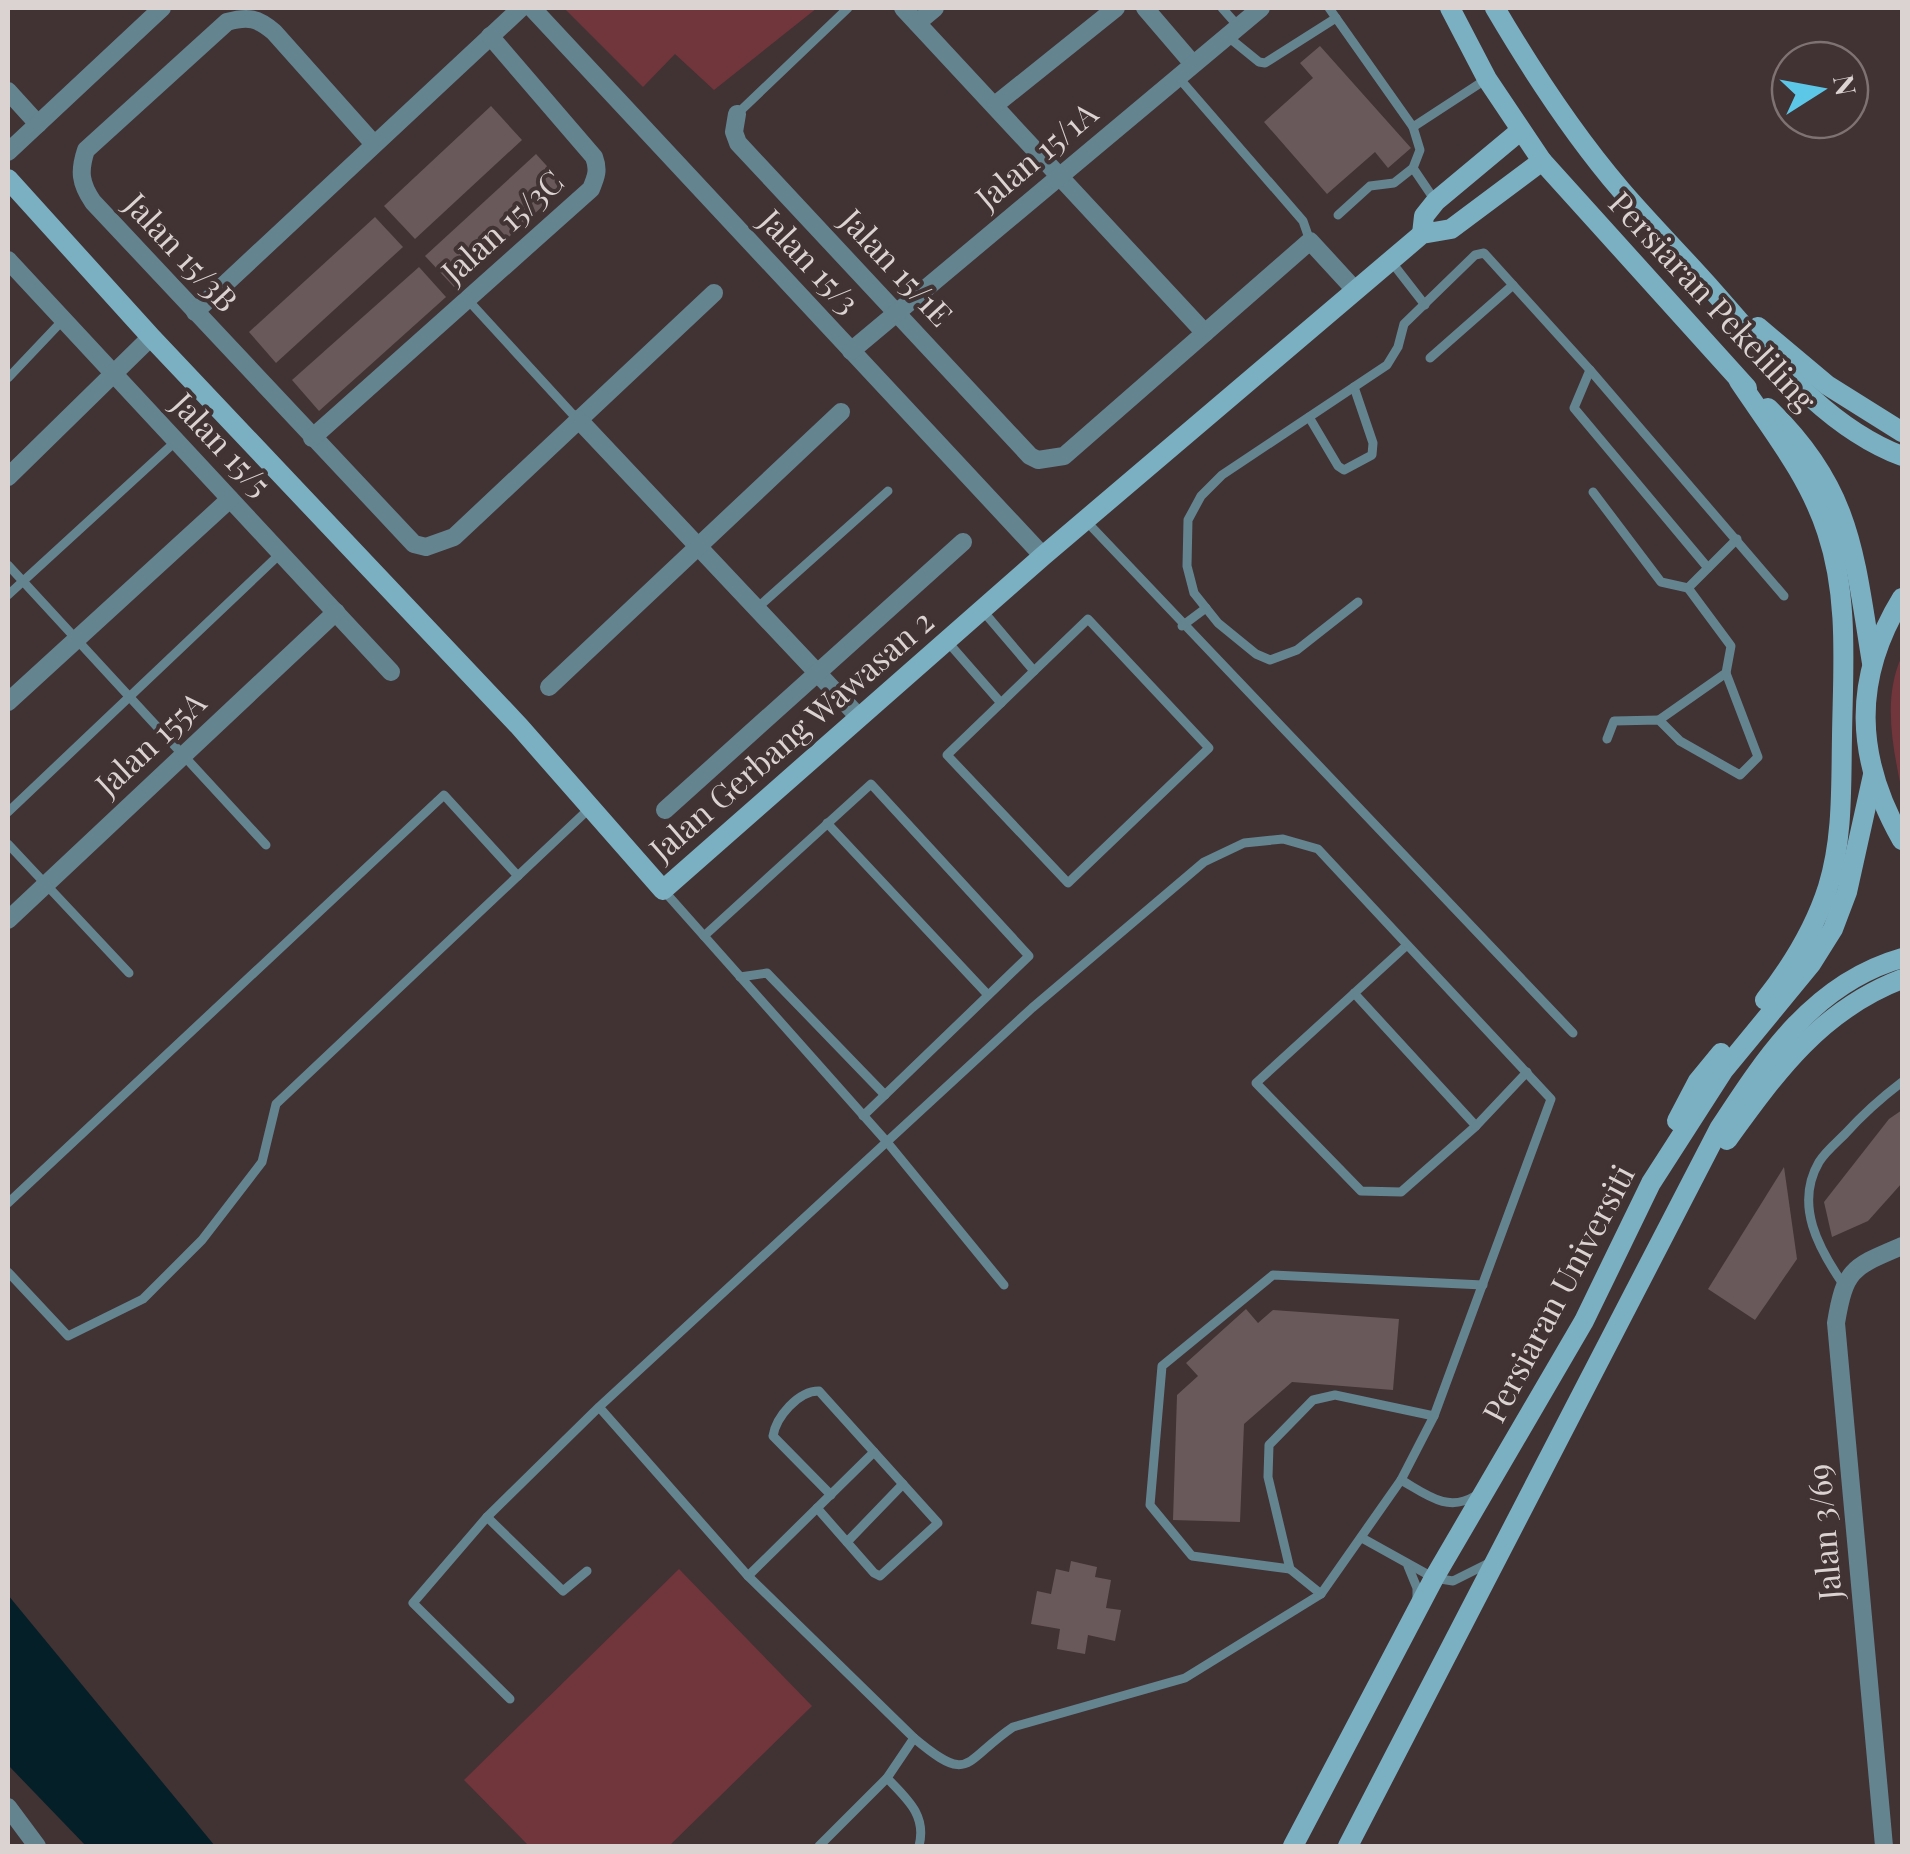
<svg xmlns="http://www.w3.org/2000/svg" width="1910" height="1854" font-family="'Playfair Display',serif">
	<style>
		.green { fill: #71353c }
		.water { fill: #041f27 }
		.building { fill: #69595a }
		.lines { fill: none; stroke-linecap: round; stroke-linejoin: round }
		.lane { stroke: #648490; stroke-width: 9 }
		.street { stroke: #648490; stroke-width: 18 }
		.secondary { stroke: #7bb0c2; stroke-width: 20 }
		.labels { text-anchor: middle; stroke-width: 8; stroke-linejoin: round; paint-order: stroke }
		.street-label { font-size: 32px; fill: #dbd2d2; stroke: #413233 }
	</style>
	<rect width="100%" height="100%" fill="#413233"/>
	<g class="green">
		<path d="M 564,8 L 817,8 L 714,90 L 675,54 L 643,87 Z"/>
		<path d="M 1902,656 L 1902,792 C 1893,748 1882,698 1902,656 Z"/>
		<path d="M 679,1569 L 812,1706 L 669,1846 L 529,1846 L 464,1780 Z"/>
	</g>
	<path class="water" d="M 8,1595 L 215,1846 L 86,1846 L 8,1765 Z"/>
	<g class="building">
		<path d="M 1320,46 L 1411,148 L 1388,168 L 1375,152 L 1327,194 L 1264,122 L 1313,78 L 1300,63 Z"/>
		<path d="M 491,106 L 522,140 L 415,239 L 384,206 Z"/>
		<path d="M 536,154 L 565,186 L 454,287 L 425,256 Z"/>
		<path d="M 375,217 L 403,247 L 276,363 L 249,332 Z"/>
		<path d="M 419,267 L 446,297 L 319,411 L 292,380 Z"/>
		<path d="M 1902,1110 L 1902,1183 L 1868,1221 L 1832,1237 L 1824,1202 L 1889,1119 Z"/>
		<path d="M 1784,1167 L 1797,1259 L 1755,1320 L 1708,1289 Z"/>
		<path d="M 1246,1309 L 1258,1323 L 1273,1310 L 1399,1319 L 1393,1390 L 1292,1382 L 1244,1424 L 1240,1522 L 1173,1520 L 1177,1395 L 1198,1376 L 1186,1363 Z"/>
		<path d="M 1071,1561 L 1097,1567 L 1095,1577 L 1111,1580 L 1106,1608 L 1121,1610 L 1115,1641 L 1088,1635 L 1085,1654 L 1057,1649 L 1060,1629 L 1031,1624 L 1037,1591 L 1051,1594 L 1056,1569 L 1069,1572 Z"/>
	</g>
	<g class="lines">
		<g class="lane">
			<path d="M 1222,8 L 1238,26"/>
			<path d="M 1329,8 L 1413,127 L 1485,80"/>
			<path d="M 1227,36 L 1259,62 L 1265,63 L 1336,18"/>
			<path d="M 1178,77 L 1303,221 L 1310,241"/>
			<path d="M 737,114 L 848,8"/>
			<path d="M 1413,168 L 1434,199"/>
			<path d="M 1338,215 L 1370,186 L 1394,183 L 1413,168 L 1420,150 L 1413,127"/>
			<path d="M 1390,260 L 1425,305"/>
			<path d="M 467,299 L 577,419"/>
			<path d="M 1430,358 L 1513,285"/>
			<path d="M 1590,370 L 1574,408 L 1708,568"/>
			<path d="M 8,378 L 63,320"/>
			<path d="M 1309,417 L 1338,466 L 1344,470 L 1372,455 L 1373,443 L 1354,387"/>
			<path d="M 1593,492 L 1661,582 L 1688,588"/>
			<path d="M 1087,522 L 1573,1033"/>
			<path d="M 8,565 L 266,845"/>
			<path d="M 8,595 L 175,442"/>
			<path d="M 1358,602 L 1297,650 L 1270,660 L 1256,654 L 1218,623 L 1194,593 L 1187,566 L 1188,520 L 1201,496 L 1222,475 L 1387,365 L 1398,347 L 1404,324 L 1475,255 L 1484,253 L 1590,370 L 1784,596"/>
			<path d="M 756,609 L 888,491"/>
			<path d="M 1182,626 L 1206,608"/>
			<path d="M 946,640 L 1001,703 L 947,755 L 1068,883 L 1209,748 L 1088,619 L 1034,671 L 983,611"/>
			<path d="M 1001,703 L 1034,671"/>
			<path d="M 1659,720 L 1726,673 L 1731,646 L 1688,588 L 1737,539"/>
			<path d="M 1607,739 L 1614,721 L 1659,720 L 1680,741 L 1740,775 L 1758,757 L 1726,673"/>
			<path d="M 8,812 L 281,553"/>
			<path d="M 827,823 L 988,995"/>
			<path d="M 8,844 L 129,973"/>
			<path d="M 665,892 L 887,1142 L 1004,1285"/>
			<path d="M 704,936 L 871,784 L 1029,956 L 863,1116"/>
			<path d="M 740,977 L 767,973 L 885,1095"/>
			<path d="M 1354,993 L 1476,1126 L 1401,1192 L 1361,1191 L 1256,1083 L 1407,945"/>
			<path d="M 1476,1126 L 1527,1072"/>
			<path d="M 8,1203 L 444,795 L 518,876"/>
			<path d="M 8,1272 L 68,1336 L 143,1299 L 202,1240 L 262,1162 L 276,1104 L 591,807"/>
			<path d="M 1843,1284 C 1819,1249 1794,1205 1819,1162 C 1825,1152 1836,1143 1845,1134 C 1863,1114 1881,1098 1902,1082"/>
			<path d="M 1401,1480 C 1426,1494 1447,1513 1475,1496"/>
			<path d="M 817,1508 L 874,1573 L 880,1576 L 938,1523 L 819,1391 C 798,1391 776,1417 773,1436 L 831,1495"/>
			<path d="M 487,1517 L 563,1591 L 587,1571"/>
			<path d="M 1362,1538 L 1434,1578 L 1453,1581 L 1489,1563"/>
			<path d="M 847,1542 L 903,1484"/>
			<path d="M 1408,1566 L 1417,1588 L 1417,1599"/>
			<path d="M 1290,1569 L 1192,1556 L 1150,1505 L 1162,1366 L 1273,1275 L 1483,1285"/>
			<path d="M 748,1576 L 874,1452"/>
			<path d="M 1321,1594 L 1290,1569 L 1268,1477 L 1269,1445 L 1313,1400 L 1335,1395 L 1434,1416"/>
			<path d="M 510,1699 L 413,1603 L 487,1517 L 599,1407 L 1032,1008 L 1204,862 L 1244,843 L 1283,839 L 1318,849 L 1551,1099 L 1434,1416 L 1401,1480 L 1321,1594 L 1185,1678 L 1013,1727 C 963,1761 971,1786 914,1738 L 748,1576 L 599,1407"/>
			<path d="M 887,1778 C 907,1799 927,1815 919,1846"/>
			<path d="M 819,1846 L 887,1778 L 914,1738"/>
		</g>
		<g class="street">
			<path d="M 532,8 L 1043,556"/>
			<path d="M 903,8 L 1205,333"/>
			<path d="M 1145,8 L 1193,64"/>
			<path d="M 917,23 L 935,8"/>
			<path d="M 8,91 L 38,124"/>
			<path d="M 995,105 L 1116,8"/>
			<path d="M 737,114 L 734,132 L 738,143 L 1030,456 L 1038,460 L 1064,456 L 1310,241 L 1355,290"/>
			<path d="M 373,143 L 274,32 C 258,18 248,16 227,22 L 86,150 C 79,171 80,183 93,202 L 414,544 L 426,547 L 454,537 L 714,293"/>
			<path d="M 8,152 L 162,8"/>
			<path d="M 8,260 L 391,672"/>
			<path d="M 195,312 L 521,8"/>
			<path d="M 851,351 L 1261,8"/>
			<path d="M 578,419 L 858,716"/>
			<path d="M 312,438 L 591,189 C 596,177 599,170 594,157 L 490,36"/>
			<path d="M 8,477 L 151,337"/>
			<path d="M 549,687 L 841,412"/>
			<path d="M 8,702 L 230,499"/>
			<path d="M 665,810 L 963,542"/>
			<path d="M 8,920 L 336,612"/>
			<path d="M 8,1807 L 37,1846"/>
			<path d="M 1884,1846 L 1836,1323 C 1845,1268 1853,1267 1902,1246"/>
		</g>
		<g class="secondary">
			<path d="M 1450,8 L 1487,79 L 1542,161 L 1747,388"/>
			<path d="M 1495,8 C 1532,71 1573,134 1621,190 C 1651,225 1684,258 1714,292 C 1769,354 1823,426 1902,456"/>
			<path d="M 8,179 L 151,337 L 519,726 L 663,890 L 1043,556 L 1422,234 L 1451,229 L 1542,161"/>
			<path d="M 1422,234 L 1424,216 L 1436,201 L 1520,131"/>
			<path d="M 1758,327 L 1827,385 L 1902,432"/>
			<path d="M 1739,381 C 1771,429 1809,476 1827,532 C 1849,598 1843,667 1842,736 C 1841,787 1843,838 1828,887 C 1815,928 1791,967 1765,1000"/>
			<path d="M 1768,408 C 1852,489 1854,554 1872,663"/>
			<path d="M 1902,598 C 1852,679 1855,758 1902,840"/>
			<path d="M 1677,1121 L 1698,1081 L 1721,1053"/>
			<path d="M 1727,1140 C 1777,1071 1821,1010 1902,979"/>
			<path d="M 1293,1846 L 1434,1578 L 1584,1321 L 1651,1183 L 1723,1071 L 1811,964 L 1833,929 L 1847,892 L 1873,775"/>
			<path d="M 1348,1846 L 1719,1129 C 1766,1057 1814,983 1902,958"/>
		</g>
	</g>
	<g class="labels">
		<g class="street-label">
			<text transform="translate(1037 156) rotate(-40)" y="11">Jalan 15/1A</text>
			<text transform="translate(503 227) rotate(-42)" y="11">Jalan 15/3C</text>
			<text transform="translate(181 253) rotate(47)" y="11">Jalan 15/3B</text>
			<text transform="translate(809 262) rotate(47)" y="11">Jalan 15/3</text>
			<text transform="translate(896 268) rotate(47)" y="11">Jalan 15/1E</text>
			<text transform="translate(1712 302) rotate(47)" y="11">Persiaran Pekeliling</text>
			<text transform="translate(221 445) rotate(47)" y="11">Jalan 15/5</text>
			<text transform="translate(792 736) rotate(-41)" y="11">Jalan Gerbang Wawasan 2</text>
			<text transform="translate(151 744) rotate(-43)" y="11">Jalan 155A</text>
			<text transform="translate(1559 1294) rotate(-62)" y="11">Persiaran Universiti</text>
			<text transform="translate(1825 1532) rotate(-95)" y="11">Jalan 3/69</text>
		</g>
	</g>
	<rect width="1910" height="1854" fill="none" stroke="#dbd2d2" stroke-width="20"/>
	<g transform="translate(1820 90) rotate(79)"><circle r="48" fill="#413233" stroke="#7f7273" stroke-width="2.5"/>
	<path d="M0-8L18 38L0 25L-18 38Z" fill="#5dc7e8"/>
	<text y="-15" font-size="28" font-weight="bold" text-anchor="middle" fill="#dbd2d2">N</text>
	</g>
</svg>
